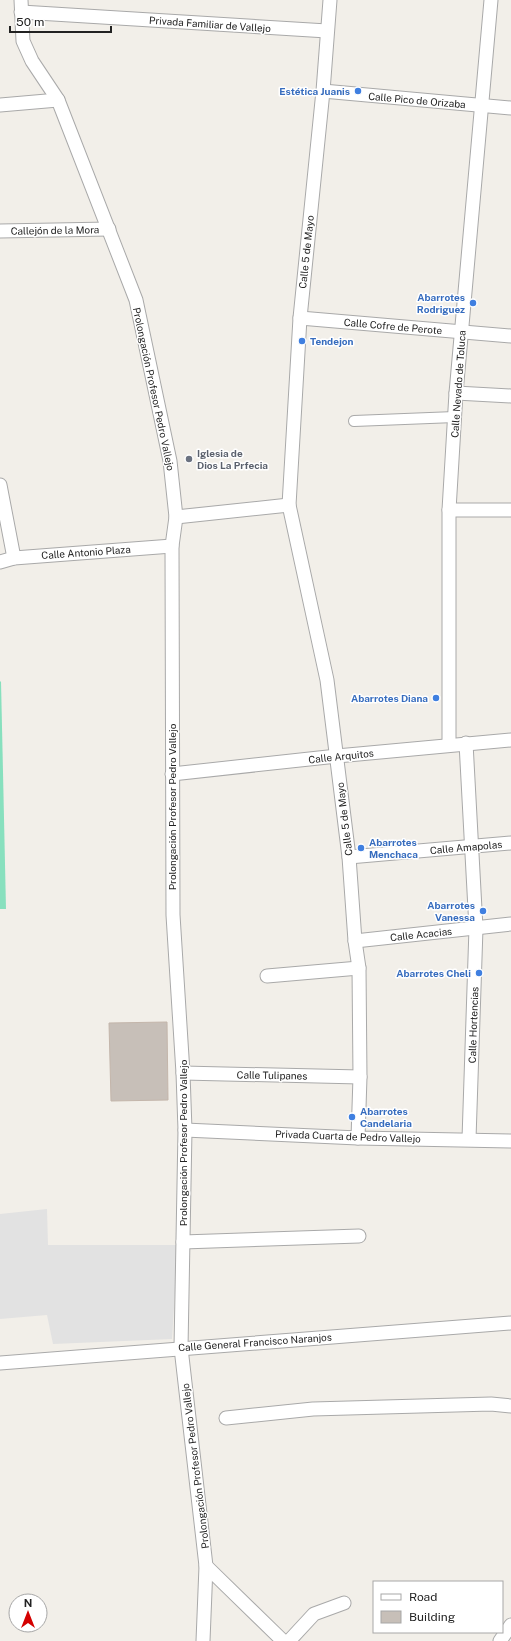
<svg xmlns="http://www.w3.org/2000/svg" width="511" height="1641" font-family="'Public Sans',sans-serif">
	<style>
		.pitch { fill: #88e0be }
		.parking { fill: #e2e2e2 }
		.building { fill: #c7bfb8; stroke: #c4b6ab }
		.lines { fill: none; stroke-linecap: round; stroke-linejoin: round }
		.pedestrian-casing { stroke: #a9a9a9; stroke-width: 12 }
		.minor-casing { stroke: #a9a9a9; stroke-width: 15 }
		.pedestrian { stroke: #fff; stroke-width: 10 }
		.minor { stroke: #fff; stroke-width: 13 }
		.shop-dot { fill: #3f7fe0; stroke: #fff; stroke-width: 1.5 }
		.worship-dot { fill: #6b7280; stroke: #fff; stroke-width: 1.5 }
		.labels { text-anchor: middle; stroke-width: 3; stroke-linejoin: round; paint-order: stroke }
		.street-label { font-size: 10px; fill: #222; stroke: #fff }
		.shop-label { font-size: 10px; font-weight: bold; fill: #366cbe; stroke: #fff; text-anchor: end }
		.worship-label { font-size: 10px; font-weight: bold; fill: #5b616d; stroke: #fff; text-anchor: start }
	</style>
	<rect width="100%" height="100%" fill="#f2efe9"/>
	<path class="pitch" d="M 1,681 L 6,909 L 0,909 L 0,682 Z"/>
	<path class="parking" d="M 47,1209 L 48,1245 L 178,1245 L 172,1339 L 53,1344 L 47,1315 L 0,1319 L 0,1214 Z"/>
	<path class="building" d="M 167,1022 L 168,1100 L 111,1101 L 109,1023 Z"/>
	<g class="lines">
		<defs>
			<path id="pedestrian" d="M 354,421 L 455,417"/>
			<g id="minor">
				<path d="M 21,0 L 23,41 L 32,61 L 58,100 L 136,300 L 170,461 L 176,517 L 172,546 L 173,915 L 183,1073 L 185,1130 L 181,1348 L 206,1566 L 203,1641"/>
				<path d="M 330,0 L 323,91 L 300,318 L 289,505 L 327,680 L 349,857 L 355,941 L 359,968 L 360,1077 L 358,1138"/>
				<path d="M 21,12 L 327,31"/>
				<path d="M 323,91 L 511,108"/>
				<path d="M 0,105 L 58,100"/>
				<path d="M 0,231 L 109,229"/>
				<path d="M 300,318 L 511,336"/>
				<path d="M 456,393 L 511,396"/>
				<path d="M 0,485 L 14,558"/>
				<path d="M 449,510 L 511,510"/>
				<path d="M 176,517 L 289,505"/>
				<path d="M 0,562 L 14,558 L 172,546"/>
				<path d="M 466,743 L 476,928 L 469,1139"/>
				<path d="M 449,745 L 449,510 L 456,393 L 491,0"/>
				<path d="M 172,774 L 337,756 L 511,740"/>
				<path d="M 349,857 L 511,843"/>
				<path d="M 355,941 L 511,924"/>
				<path d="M 267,976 L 359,968"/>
				<path d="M 183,1073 L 360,1077"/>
				<path d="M 185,1130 L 358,1138 L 511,1141"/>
				<path d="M 183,1242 L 359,1236"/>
				<path d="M 0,1363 L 511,1323"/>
				<path d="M 226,1418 L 313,1409 L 491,1404 L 511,1406"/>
				<path d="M 206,1566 L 283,1641"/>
				<path d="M 289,1641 L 314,1614 L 344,1603"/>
				<path d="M 500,1641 L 511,1625"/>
			</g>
		</defs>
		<use href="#pedestrian" class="pedestrian-casing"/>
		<use href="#minor" class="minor-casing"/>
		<use href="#pedestrian" class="pedestrian"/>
		<use href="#minor" class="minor"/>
	</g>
	<g class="shop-dot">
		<circle cx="358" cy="91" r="4"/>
		<circle cx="473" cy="303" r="4"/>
		<circle cx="302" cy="341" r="4"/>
		<circle cx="436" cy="698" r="4"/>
		<circle cx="361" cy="848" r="4"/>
		<circle cx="483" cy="911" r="4"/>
		<circle cx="479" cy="973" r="4"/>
		<circle cx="352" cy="1117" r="4"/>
	</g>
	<circle class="worship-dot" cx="189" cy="459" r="4"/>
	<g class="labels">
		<g class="street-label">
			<text transform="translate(210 24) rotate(4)" y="4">Privada Familiar de Vallejo</text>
			<text transform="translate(417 100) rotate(5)" y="4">Calle Pico de Orizaba</text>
			<text transform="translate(55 230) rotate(-1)" y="4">Callejón de la Mora</text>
			<text transform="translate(306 252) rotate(-84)" y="4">Calle 5 de Mayo</text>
			<text transform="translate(393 326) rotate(5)" y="4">Calle Cofre de Perote</text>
			<text transform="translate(458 384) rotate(-86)" y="4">Calle Nevado de Toluca</text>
			<text transform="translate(154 389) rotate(78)" y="4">Prolongación Profesor Pedro Vallejo</text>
			<text transform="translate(86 552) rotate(-4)" y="4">Calle Antonio Plaza</text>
			<text transform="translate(341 756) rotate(-6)" y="4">Calle Arquitos</text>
			<text transform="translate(172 807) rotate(-90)" y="4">Prolongación Profesor Pedro Vallejo</text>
			<text transform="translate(344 819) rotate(-97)" y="4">Calle 5 de Mayo</text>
			<text transform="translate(466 847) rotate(-5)" y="4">Calle Amapolas</text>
			<text transform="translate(421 934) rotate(-6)" y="4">Calle Acacias</text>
			<text transform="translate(473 1025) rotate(-88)" y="4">Calle Hortencias</text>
			<text transform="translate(272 1075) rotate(1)" y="4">Calle Tulipanes</text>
			<text transform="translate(348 1136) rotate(2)" y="4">Privada Cuarta de Pedro Vallejo</text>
			<text transform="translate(183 1143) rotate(-90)" y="4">Prolongación Profesor Pedro Vallejo</text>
			<text transform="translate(255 1342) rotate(-4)" y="4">Calle General Francisco Naranjos</text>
			<text transform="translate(195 1466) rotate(-97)" y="4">Prolongación Profesor Pedro Vallejo</text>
		</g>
		<g class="shop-label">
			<text x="350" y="95">Estética Juanis</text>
			<text x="465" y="301">Abarrotes<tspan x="465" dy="12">Rodriguez</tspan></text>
			<text x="310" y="345" text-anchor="start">Tendejon</text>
			<text x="428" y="702">Abarrotes Diana</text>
			<text x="369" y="846" text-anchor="start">Abarrotes<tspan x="369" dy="12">Menchaca</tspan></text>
			<text x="475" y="909">Abarrotes<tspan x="475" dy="12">Vanessa</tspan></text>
			<text x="471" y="977">Abarrotes Cheli</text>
			<text x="360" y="1115" text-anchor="start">Abarrotes<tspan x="360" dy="12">Candelaria</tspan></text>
		</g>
		<g class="worship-label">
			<text x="197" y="457">Iglesia de<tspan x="197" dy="12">Dios La Prfecia</tspan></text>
		</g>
	</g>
	<rect x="373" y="1581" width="130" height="52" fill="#ffffff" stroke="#a7a7a7"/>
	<rect x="381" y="1594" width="20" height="6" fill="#ffffff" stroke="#a7a7a7"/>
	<text x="409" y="1601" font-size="12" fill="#222222">Road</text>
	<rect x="381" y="1611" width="20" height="12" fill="#c7bfb8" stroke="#a7a7a7"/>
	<text x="409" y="1621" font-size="12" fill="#222222">Building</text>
	<g transform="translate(28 1613)"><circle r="19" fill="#ffffff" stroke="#a7a7a7"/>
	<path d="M0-3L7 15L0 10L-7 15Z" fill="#d40000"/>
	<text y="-6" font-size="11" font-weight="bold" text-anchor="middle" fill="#222222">N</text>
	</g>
	<path d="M10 26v6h101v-6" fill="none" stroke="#222222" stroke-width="2"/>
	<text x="16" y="26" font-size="12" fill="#222222" stroke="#ffffff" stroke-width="3" paint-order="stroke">50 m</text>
</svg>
